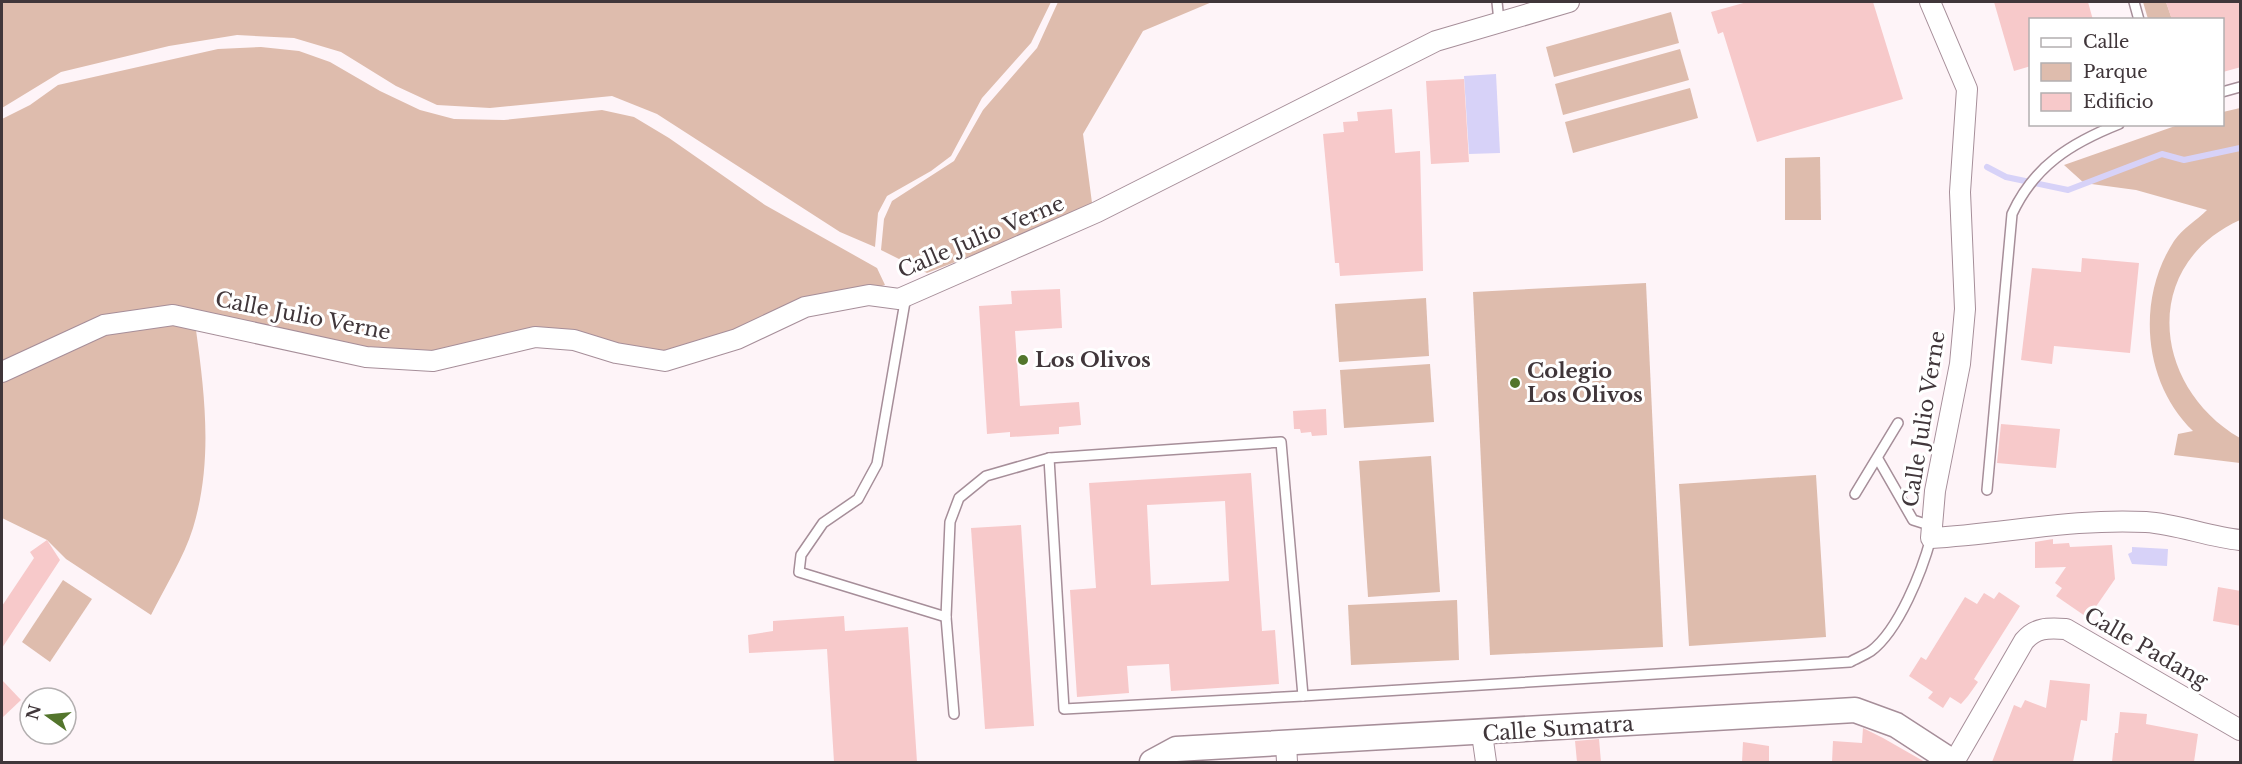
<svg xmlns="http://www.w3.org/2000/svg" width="2242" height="764" font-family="'Libre Baskerville',serif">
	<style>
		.green { fill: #debcad }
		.water { fill: #d7d2f8 }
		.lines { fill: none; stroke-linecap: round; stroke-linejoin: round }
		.stream { stroke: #d7d2f8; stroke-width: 6 }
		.building { fill: #f7c9ca; fill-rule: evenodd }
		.service-casing { stroke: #a68e99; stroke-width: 12 }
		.minor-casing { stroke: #a68e99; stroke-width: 22 }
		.tertiary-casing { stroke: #a68e99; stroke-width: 27 }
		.service { stroke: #fff; stroke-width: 9 }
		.minor { stroke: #fff; stroke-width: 20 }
		.tertiary { stroke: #fff; stroke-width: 24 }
		.poi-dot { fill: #53752c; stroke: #fff; stroke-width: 2 }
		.labels { text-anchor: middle; stroke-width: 6; stroke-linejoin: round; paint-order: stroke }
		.street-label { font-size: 21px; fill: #40363a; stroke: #fff }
		.poi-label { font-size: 21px; font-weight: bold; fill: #40363a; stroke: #fff; text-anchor: start }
	</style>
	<rect width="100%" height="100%" fill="#fef4f8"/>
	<g class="green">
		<path d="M 2,2 L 1051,2 L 1031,43 L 982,98 L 951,156 L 931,171 L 887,196 L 878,213 L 875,247 L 840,232 L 657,114 L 612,96 L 490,108 L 437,105 L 396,86 L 341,52 L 294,38 L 237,35 L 169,46 L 61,72 L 2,108 Z"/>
		<path d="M 1058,2 L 1212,2 L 1143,31 L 1083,134 L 1092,203 L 1032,232 L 927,273 L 881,250 L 884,219 L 892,201 L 954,161 L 983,110 L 1037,48 Z"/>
		<path d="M 2143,2 L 2166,2 L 2172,19 L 2148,19 Z"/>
		<path d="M 1671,12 L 1679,43 L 1554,77 L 1546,47 Z"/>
		<path d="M 261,47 L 299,51 L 330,62 L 380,91 L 420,110 L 454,119 L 504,120 L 602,110 L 634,117 L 669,138 L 765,205 L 877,268 L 885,285 L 694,344 L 660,351 L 615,344 L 562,330 L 520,330 L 460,347 L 425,352 L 350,346 L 171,307 L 2,363 L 2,119 L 30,105 L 58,85 L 218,49 Z"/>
		<path d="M 1680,49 L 1689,80 L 1563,115 L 1555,84 Z"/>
		<path d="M 1690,88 L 1698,118 L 1573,153 L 1565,122 Z"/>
		<path d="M 2240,108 L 2240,220 C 2140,265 2152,387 2240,438 L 2240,463 L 2174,455 L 2178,434 L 2193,431 C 2143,383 2136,299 2174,241 C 2182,229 2197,220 2207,210 L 2136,190 L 2084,183 L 2064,165 L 2178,125 L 2222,124 L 2223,112 Z"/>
		<path d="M 1820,157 L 1821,220 L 1785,220 L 1785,158 Z"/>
		<path d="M 1646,283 L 1663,647 L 1490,655 L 1473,292 Z"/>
		<path d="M 1426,298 L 1429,356 L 1339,362 L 1335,304 Z"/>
		<path d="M 177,322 L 196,330 C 205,396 213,462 193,528 C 184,557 165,587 151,615 L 66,559 L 47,540 L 2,518 L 2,378 L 109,330 Z"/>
		<path d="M 1430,364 L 1434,422 L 1344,428 L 1340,370 Z"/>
		<path d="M 1431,456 L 1440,592 L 1368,597 L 1359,461 Z"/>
		<path d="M 1816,475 L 1826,637 L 1689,646 L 1679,484 Z"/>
		<path d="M 63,580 L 92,599 L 50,662 L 22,642 Z"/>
		<path d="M 1457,600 L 1459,660 L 1351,665 L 1348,605 Z"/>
	</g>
	<g class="water">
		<path d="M 1496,74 L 1500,153 L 1469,154 L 1464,76 Z"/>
		<path d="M 2132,547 L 2168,549 L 2167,566 L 2132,564 L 2128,554 L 2132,552 Z"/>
	</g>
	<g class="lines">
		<path class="stream" d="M 1987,167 L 2006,177 L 2068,190 L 2162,154 L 2184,160 L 2240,148"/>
	</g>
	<g class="building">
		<path d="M 1747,2 L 1873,2 L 1903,99 L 1757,142 L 1723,32 L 1718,34 L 1711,12 Z"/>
		<path d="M 1994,2 L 2088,2 L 2093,20 L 2031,20 L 2031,66 L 2014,71 Z"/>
		<path d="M 2166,2 L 2241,2 L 2241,67 L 2223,72 L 2223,20 L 2172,20 Z"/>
		<path d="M 1464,79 L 1469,162 L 1431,164 L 1426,81 Z"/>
		<path d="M 1392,109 L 1395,153 L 1420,151 L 1423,271 L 1340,276 L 1339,263 L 1335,263 L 1323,134 L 1344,132 L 1343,122 L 1358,121 L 1357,112 Z"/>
		<path d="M 2082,258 L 2139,263 L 2130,353 L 2054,346 L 2052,364 L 2021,360 L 2032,268 L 2081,272 Z"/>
		<path d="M 1060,289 L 1062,328 L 1015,331 L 1020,406 L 1079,402 L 1081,425 L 1059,427 L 1059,434 L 1010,437 L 1010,432 L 987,434 L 979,306 L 1012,304 L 1011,291 Z"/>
		<path d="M 1326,409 L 1327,435 L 1312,436 L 1311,432 L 1301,433 L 1300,429 L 1294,429 L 1293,411 Z"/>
		<path d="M 2001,424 L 2060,429 L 2056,468 L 1997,463 Z"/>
		<path d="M 1251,473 L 1262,631 L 1275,630 L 1279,684 L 1171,691 L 1169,664 L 1127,666 L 1129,693 L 1077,697 L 1070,590 L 1096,588 L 1089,483 ZM 1225,501 L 1229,581 L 1151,585 L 1147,505 Z"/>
		<path d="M 1021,525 L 1034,726 L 985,729 L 971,528 Z"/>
		<path d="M 2053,539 L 2053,544 L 2069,543 L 2070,547 L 2112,545 L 2115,579 L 2088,618 L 2056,596 L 2062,588 L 2055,583 L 2066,567 L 2035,568 L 2035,542 Z"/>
		<path d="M 47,540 L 60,560 L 2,648 L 2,606 L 34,558 L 30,552 Z"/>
		<path d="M 2218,587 L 2241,591 L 2241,626 L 2213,621 Z"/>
		<path d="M 1999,592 L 2020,606 L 1974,679 L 1978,682 L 1968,696 L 1961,704 L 1950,697 L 1943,708 L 1928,698 L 1933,692 L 1909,676 L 1921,657 L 1926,660 L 1965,597 L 1977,604 L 1984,593 L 1994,599 Z"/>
		<path d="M 844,616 L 845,631 L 908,627 L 917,762 L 834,762 L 827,649 L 749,653 L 748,635 L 773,631 L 773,621 Z"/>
		<path d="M 2,680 L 21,700 L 2,718 Z"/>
		<path d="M 2050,680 L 2090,684 L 2087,721 L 2081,720 L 2073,762 L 1992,762 L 2014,705 L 2021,708 L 2025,700 L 2046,708 Z"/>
		<path d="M 2120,712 L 2147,714 L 2146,724 L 2198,734 L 2194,762 L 2112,762 L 2115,733 L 2118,733 Z"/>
		<path d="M 1863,728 L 1883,738 L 1925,762 L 1832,762 L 1833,741 L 1862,743 Z"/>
		<path d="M 1599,739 L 1601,762 L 1577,762 L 1575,741 Z"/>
		<path d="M 1743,742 L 1769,746 L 1769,762 L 1742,762 Z"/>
	</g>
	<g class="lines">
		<defs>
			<g id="service">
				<path d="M 1497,2 L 1499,21"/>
				<path d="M 2134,2 L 2139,20"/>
				<path d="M 2222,92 L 2240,87"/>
				<path d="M 906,296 L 877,464 L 858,499 L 823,523 L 801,555 L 799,572 L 946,617"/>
				<path d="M 1049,458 L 1064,709 L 1303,696"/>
				<path d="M 1878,459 L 1913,520 L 1932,526"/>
				<path d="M 1987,490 L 2012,214 C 2034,166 2071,143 2119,124"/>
				<path d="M 1855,494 L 1898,423"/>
				<path d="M 954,714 L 946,617 L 950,522 L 959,498 L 986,476 L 1049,458 L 1281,442 L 1303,696 L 1850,662 C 1857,658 1865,655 1871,651 C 1899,630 1922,571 1931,538"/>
			</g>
			<g id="minor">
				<path d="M 1930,2 L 1967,89 L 1960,192 L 1965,309 L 1960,364 L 1935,491 L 1931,538 C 2003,534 2073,518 2146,522 C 2177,524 2209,537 2240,540"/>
				<path d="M 2,372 L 104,325 L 173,315 L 366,357 L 433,361 L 535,337 L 574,340 L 616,353 L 665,361 L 737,339 L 805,307 L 869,295 L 899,299 L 1097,212 L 1436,41 L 1569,2"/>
				<path d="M 1482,734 L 1486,762"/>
				<path d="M 1286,744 L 1287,762"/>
				<path d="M 1954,762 L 2024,641 C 2036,627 2048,628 2066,629 L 2240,730"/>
			</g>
			<path id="tertiary" d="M 1152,762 L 1176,749 L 1855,710 L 1896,725 L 1953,762"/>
		</defs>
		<use href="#service" class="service-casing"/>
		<use href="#minor" class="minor-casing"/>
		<use href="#tertiary" class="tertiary-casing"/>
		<use href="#service" class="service"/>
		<use href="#minor" class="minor"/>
		<use href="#tertiary" class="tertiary"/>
	</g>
	<g class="poi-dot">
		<circle cx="1023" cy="360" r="6"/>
		<circle cx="1515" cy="383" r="6"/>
	</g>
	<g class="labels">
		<g class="street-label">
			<text transform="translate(981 237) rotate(-23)" y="7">Calle Julio Verne</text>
			<text transform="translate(303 316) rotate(11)" y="7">Calle Julio Verne</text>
			<text transform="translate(1924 419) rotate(-81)" y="7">Calle Julio Verne</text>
			<text transform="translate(2146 648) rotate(30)" y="7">Calle Padang</text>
			<text transform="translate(1558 729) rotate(-4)" y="7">Calle Sumatra</text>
		</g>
		<g class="poi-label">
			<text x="1035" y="367">Los Olivos</text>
			<text x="1527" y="378">Colegio<tspan x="1527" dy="24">Los Olivos</tspan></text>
		</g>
	</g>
	<rect width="2242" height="764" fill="none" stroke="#40363a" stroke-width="6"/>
	<rect x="2029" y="18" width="195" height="108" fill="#ffffff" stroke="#b3afb0" stroke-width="1.5"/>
	<rect x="2041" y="38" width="30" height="9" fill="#ffffff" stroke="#b3afb0" stroke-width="1.5"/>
	<text x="2083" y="48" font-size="18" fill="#40363a">Calle</text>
	<rect x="2041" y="63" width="30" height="18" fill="#debcad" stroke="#b3afb0" stroke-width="1.5"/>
	<text x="2083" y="78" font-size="18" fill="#40363a">Parque</text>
	<rect x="2041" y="93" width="30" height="18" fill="#f7c9ca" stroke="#b3afb0" stroke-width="1.5"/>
	<text x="2083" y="108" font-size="18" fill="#40363a">Edificio</text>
	<g transform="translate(48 716) rotate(285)"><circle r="28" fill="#ffffff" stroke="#b3afb0" stroke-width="1.5"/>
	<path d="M0-4.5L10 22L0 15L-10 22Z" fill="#53752c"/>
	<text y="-9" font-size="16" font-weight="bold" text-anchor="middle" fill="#40363a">N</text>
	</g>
</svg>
